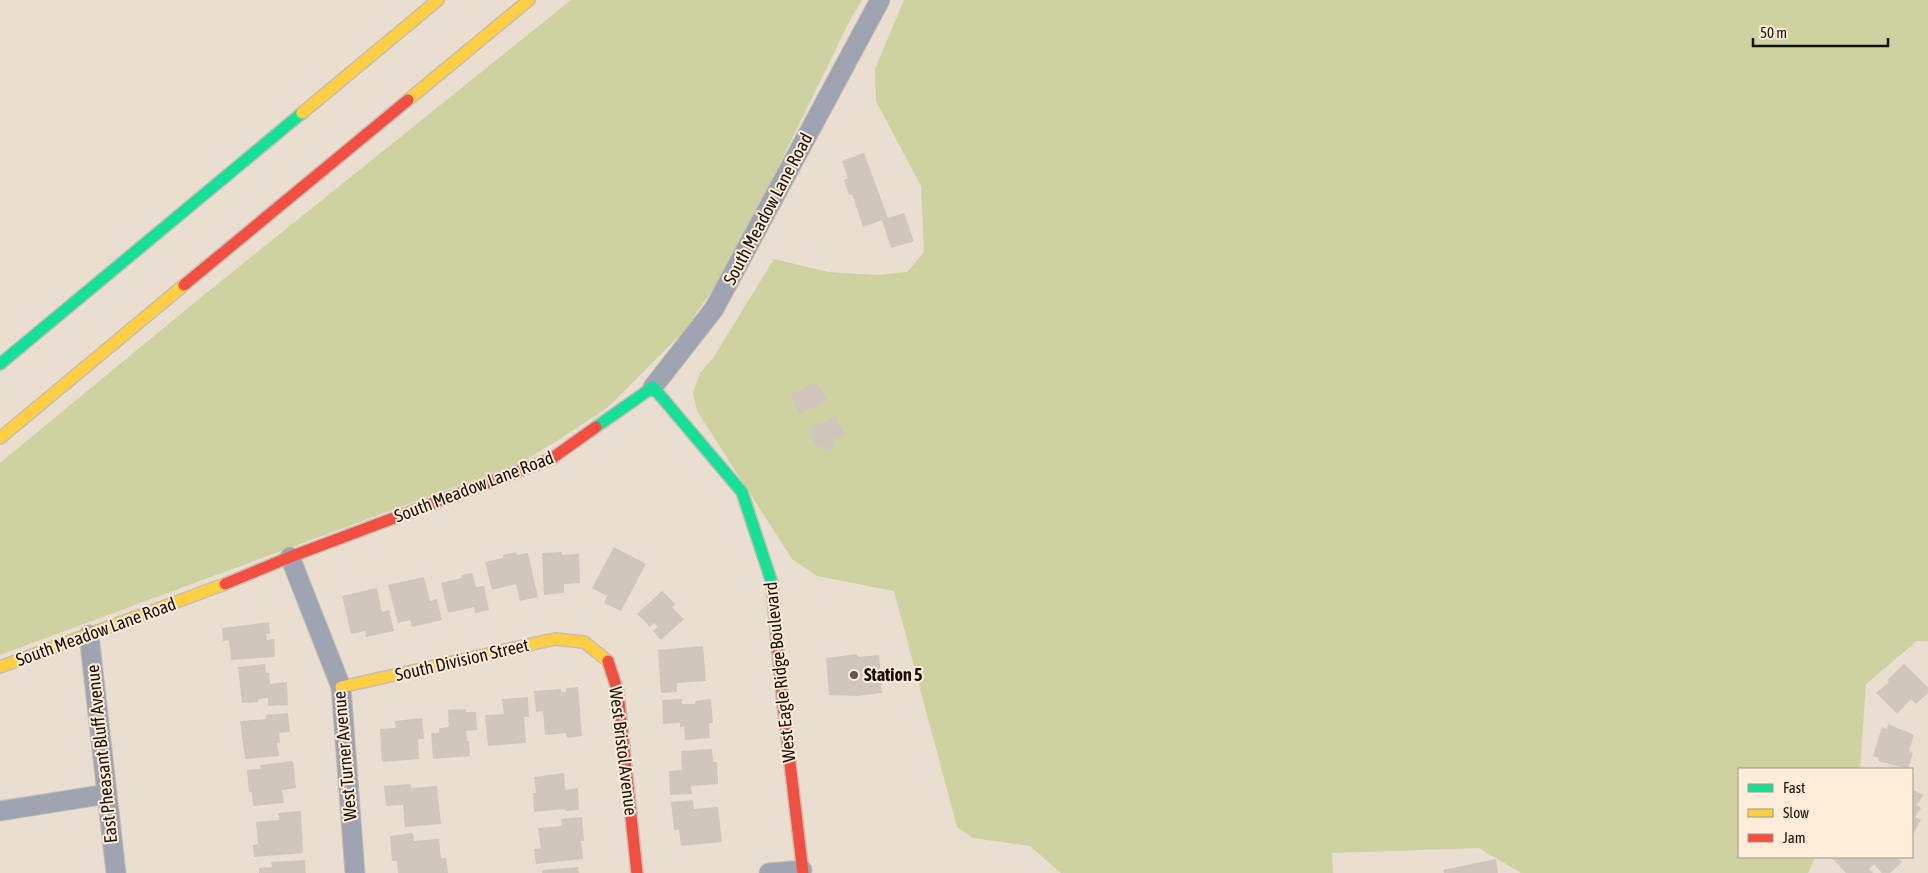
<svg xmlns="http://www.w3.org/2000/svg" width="1928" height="873" font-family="'Asap Condensed',sans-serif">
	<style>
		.green { fill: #cdd2a0 }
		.building { fill: #d0c6bc }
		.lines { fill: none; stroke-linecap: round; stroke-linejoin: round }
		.street-casing { stroke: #c7bdb2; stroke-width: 21 }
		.fast-casing { stroke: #c7bdb2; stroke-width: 14 }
		.slow-casing { stroke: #c7bdb2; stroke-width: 14 }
		.jam-casing { stroke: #c7bdb2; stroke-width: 14 }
		.street { stroke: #9ea4b1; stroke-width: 19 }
		.fast { stroke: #16e098; stroke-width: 11 }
		.slow { stroke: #ffcf43; stroke-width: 11 }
		.jam { stroke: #f24e42; stroke-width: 11 }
		.poi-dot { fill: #61584d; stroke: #ffedd9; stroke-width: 2 }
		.labels { text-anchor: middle; stroke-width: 4; stroke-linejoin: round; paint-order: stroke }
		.street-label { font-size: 18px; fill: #171007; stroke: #ffedd9 }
		.poi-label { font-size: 18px; font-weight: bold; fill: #171007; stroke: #ffedd9; text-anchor: start }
	</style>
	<rect width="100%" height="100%" fill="#eaded0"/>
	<g class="green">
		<path d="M 571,0 L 862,0 L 848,24 L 734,258 L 685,330 L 607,408 L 560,439 L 522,462 L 0,655 L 0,463 L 189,307 Z"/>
		<path d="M 904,0 L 1928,0 L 1928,641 L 1917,641 L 1866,684 L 1860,769 L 1739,769 L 1739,857 L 1815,857 L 1808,873 L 1521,873 L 1479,848 L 1332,853 L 1333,873 L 1061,873 L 1030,846 L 973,838 L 957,827 L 894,591 L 817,576 L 792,559 L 697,411 L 693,393 L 700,373 L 713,358 L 774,259 L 828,272 L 877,275 L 907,272 L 924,252 L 921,186 L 876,101 L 875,69 Z"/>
	</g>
	<g class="building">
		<path d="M 864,153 L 888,218 L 904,213 L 914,241 L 891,248 L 882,220 L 863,227 L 852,194 L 849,195 L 844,180 L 848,178 L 842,161 Z"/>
		<path d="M 817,382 L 827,401 L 800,414 L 790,395 Z"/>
		<path d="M 835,416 L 845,434 L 832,441 L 835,447 L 825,452 L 822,446 L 817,448 L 808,430 Z"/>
		<path d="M 614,547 L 646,564 L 621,611 L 604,603 L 607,596 L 592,588 Z"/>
		<path d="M 516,552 L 517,555 L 528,553 L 538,597 L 520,601 L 516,584 L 492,590 L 485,562 L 503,558 L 503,555 Z"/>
		<path d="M 562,552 L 562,555 L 579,554 L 580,583 L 564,584 L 564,593 L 544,595 L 542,553 Z"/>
		<path d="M 472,573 L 476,587 L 484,586 L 489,610 L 475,613 L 474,607 L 448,613 L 441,583 L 462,578 L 461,575 Z"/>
		<path d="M 424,577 L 430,601 L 437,599 L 442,620 L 412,627 L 410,620 L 398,623 L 388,585 Z"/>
		<path d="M 377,588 L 382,612 L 389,610 L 394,631 L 366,637 L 365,631 L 351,634 L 342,596 Z"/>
		<path d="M 662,591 L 675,604 L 672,607 L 684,619 L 661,640 L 653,631 L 658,627 L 654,623 L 650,627 L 637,614 Z"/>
		<path d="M 269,622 L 270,634 L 266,634 L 267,640 L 274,639 L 275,657 L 231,660 L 229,640 L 223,641 L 222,628 Z"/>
		<path d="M 703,646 L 706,681 L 677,683 L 677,692 L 661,693 L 658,650 Z"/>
		<path d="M 858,654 L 858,657 L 879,655 L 882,693 L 858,696 L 829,695 L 826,658 Z"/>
		<path d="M 265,664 L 266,673 L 269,673 L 270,684 L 287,682 L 288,705 L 268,706 L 268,698 L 258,699 L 258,702 L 242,703 L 238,667 Z"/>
		<path d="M 1904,664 L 1928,687 L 1928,693 L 1916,704 L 1911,699 L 1897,714 L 1876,693 L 1889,682 L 1887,680 Z"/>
		<path d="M 578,687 L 582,736 L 566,738 L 566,733 L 545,735 L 543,711 L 536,712 L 534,691 L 561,689 L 561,692 L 566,692 L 566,688 Z"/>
		<path d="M 528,697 L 529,717 L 524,717 L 526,743 L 488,746 L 485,715 L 504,714 L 502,699 Z"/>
		<path d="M 682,699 L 682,704 L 695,704 L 695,701 L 711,699 L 713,723 L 709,723 L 710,738 L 685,740 L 684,726 L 680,727 L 680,723 L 663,724 L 662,700 Z"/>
		<path d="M 466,709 L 466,712 L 476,712 L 477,730 L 466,731 L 467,741 L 469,741 L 470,756 L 433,759 L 431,733 L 439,733 L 439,728 L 449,727 L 448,710 Z"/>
		<path d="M 288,713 L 290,732 L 279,733 L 280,742 L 277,743 L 279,756 L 245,759 L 240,721 L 266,719 L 266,715 Z"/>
		<path d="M 422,718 L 424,739 L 418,739 L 419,759 L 382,762 L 380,729 L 396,728 L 395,721 Z"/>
		<path d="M 1888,724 L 1914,735 L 1909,751 L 1913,753 L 1908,769 L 1878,761 L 1879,758 L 1873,756 L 1882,727 L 1887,729 Z"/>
		<path d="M 712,749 L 713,762 L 717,762 L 718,784 L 691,786 L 692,794 L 670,795 L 669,771 L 682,770 L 681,751 Z"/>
		<path d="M 293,761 L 296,788 L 282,790 L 284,803 L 253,806 L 252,792 L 249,792 L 247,770 L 261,769 L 260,765 Z"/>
		<path d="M 564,773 L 565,790 L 578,788 L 579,810 L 565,811 L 565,809 L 534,812 L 533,793 L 536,793 L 534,777 Z"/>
		<path d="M 410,784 L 411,788 L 437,786 L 441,824 L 405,827 L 403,805 L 386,806 L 384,786 Z"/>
		<path d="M 1912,789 L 1923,795 L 1917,805 L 1921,808 L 1915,817 L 1921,820 L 1912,836 Z"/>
		<path d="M 693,800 L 694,809 L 718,807 L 722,842 L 681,846 L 679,830 L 674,830 L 671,802 Z"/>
		<path d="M 301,811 L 303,853 L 254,857 L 253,845 L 258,844 L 256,822 L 279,820 L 278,813 Z"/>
		<path d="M 582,817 L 584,841 L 581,841 L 583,859 L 536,864 L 534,849 L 541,848 L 538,828 L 562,826 L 561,819 Z"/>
		<path d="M 413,833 L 414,841 L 439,839 L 441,858 L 446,858 L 448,873 L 398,873 L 397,861 L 392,861 L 390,836 Z"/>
		<path d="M 1831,857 L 1897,857 L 1902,862 L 1890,873 L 1882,873 L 1874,864 L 1869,869 L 1873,873 L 1846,873 Z"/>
		<path d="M 1496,859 L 1498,873 L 1444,873 L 1443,870 Z"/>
		<path d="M 305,860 L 306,873 L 259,873 L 259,868 L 272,867 L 271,862 Z"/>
		<path d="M 578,867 L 579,873 L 542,873 L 542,870 Z"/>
	</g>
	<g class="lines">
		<defs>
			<g id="street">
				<path d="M 653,387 L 714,309 L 880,0"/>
				<path d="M 290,557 L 341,687 L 355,873"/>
				<path d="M 89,635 L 116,873"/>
				<path d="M 0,811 L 107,794"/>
				<path d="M 769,873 L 802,870"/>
			</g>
			<g id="fast">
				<path d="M 0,364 L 302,113"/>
				<path d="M 596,427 L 653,387 L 742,492 L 772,583 L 776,631"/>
			</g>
			<g id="slow">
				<path d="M 408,100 L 529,0"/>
				<path d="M 302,113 L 438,0"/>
				<path d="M 0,438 L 184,285"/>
				<path d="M 0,667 L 225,584"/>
				<path d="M 341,687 L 555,639 L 584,642 L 608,661"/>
			</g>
			<g id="jam">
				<path d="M 184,285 L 408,100"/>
				<path d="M 225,584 L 290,557 L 551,459 L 596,427"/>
				<path d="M 776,631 L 783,704 L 803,873"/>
				<path d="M 608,661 L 618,692 L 637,873"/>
			</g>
		</defs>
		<use href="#street" class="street-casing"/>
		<use href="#fast" class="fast-casing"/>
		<use href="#slow" class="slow-casing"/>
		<use href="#jam" class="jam-casing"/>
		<use href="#street" class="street"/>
		<use href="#fast" class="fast"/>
		<use href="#slow" class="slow"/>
		<use href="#jam" class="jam"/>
	</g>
	<circle class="poi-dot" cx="854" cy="675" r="5"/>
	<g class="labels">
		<g class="street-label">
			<text transform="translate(768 209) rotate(-62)" y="6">South Meadow Lane Road</text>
			<text transform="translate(474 487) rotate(-21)" y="6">South Meadow Lane Road</text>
			<text transform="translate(96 632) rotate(-20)" y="6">South Meadow Lane Road</text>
			<text transform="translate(462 660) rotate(-13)" y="6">South Division Street</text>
			<text transform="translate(780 672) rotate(-96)" y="6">West Eagle Ridge Boulevard</text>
			<text transform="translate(623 751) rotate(83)" y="6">West Bristol Avenue</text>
			<text transform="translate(102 754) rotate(-96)" y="6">East Pheasant Bluff Avenue</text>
			<text transform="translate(345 756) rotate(-95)" y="6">West Turner Avenue</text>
		</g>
		<g class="poi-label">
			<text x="864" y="681">Station 5</text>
		</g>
	</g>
	<rect x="1738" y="768" width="175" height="90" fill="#ffedd9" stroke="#a29585"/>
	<rect x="1748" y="784" width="25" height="8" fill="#16e098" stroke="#a29585"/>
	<text x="1783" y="793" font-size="15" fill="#171007">Fast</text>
	<rect x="1748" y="809" width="25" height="8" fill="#ffcf43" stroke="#a29585"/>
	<text x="1783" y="818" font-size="15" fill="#171007">Slow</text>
	<rect x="1748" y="834" width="25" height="8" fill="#f24e42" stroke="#a29585"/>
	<text x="1783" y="843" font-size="15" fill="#171007">Jam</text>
	<path d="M1753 38v8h135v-8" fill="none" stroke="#171007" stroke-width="2.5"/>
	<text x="1760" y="38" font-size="15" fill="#171007" stroke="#ffedd9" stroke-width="4" paint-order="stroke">50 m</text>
</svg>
